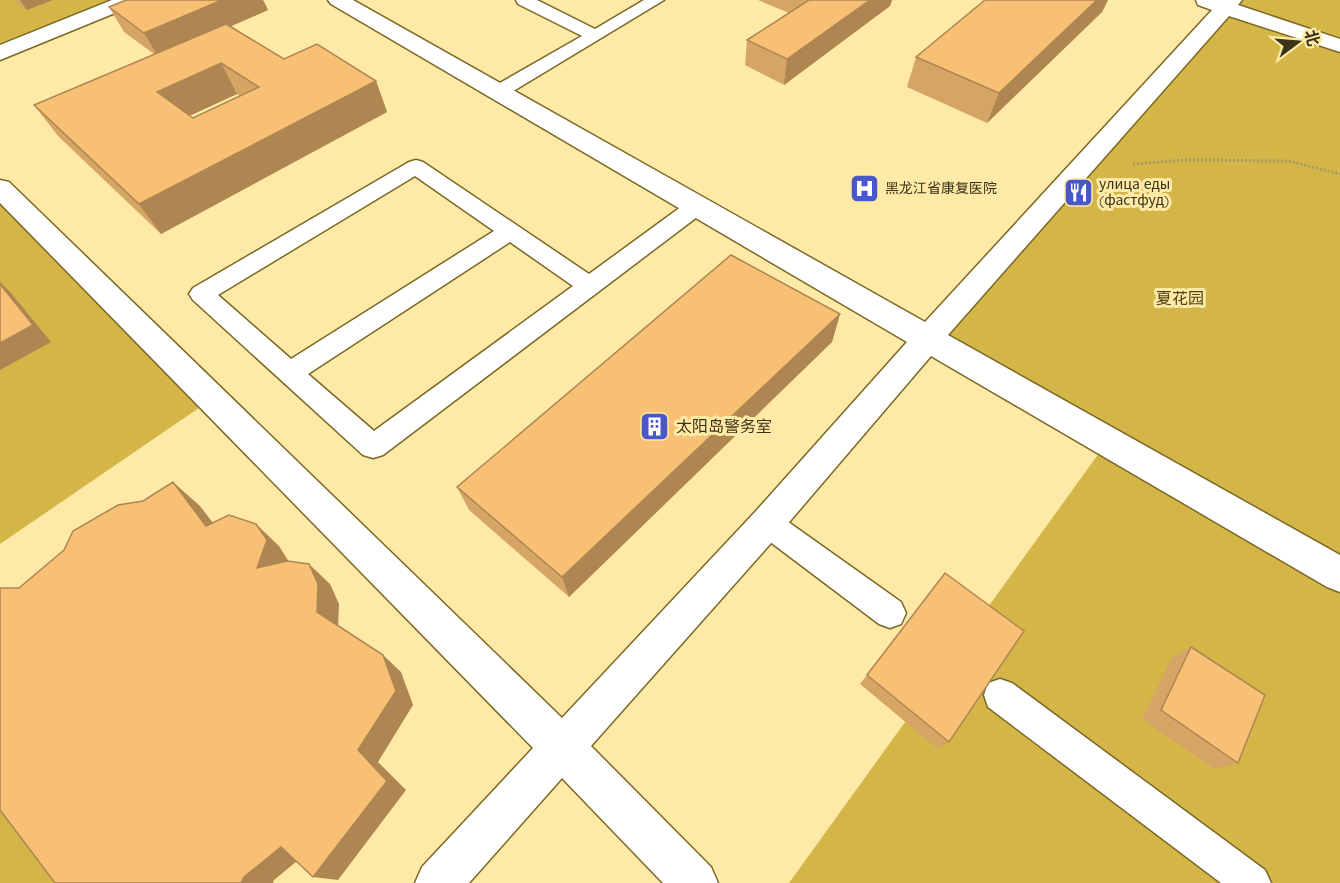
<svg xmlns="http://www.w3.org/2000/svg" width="1340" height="883" font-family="Quicksand,'Noto Sans SC',sans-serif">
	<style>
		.green { fill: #d4b648 }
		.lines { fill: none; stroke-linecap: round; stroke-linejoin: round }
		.service-casing { stroke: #7b6824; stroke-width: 3 }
		.minor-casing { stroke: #7b6824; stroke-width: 3 }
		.path { stroke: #a79966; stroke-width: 3; stroke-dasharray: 2 2; stroke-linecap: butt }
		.service { fill: #fff; fill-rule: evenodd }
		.minor { fill: #fff; fill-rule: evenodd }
		.wall { fill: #d5a565; fill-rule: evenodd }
		.shaded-wall { fill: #ae8652 }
		.building { fill: #f8c075; stroke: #ae8652; stroke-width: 1.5; fill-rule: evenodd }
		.labels { text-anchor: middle; stroke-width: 6; stroke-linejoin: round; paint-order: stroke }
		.far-poi-label { font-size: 14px; fill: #3b3317; stroke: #feeaa6; text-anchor: start }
		.park-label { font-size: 16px; fill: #514312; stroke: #feeaa6 }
		.poi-label { font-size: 16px; fill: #3b3317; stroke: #feeaa6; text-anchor: start }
	</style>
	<rect width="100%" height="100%" fill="#feeaa6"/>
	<g class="green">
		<path d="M 0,0 L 130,0 L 0,53 Z"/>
		<path d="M 1232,0 L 1340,0 L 1340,883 L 789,883 L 1107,442 L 927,339 Z"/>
		<path d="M 0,188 L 212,399 L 0,544 Z"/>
		<path d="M 0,737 L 82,883 L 0,883 Z"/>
	</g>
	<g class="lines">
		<defs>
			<g id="service">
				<path d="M 516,0 L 537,0 L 595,29 L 644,0 L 664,0 L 505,96 L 491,96 L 489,92 L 491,88 L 582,36 L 518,4 Z"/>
				<path d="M 416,160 L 423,162 L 589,274 L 689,201 L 697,199 L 705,201 L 708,206 L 705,211 L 383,455 L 373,458 L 363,455 L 193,300 L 189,294 L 193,288 L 409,162 ZM 415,176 L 494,231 L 291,359 L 218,295 ZM 510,242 L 573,286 L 374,431 L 308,374 Z"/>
				<path d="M 767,510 L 777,514 L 901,602 L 906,613 L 901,624 L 890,628 L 879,624 L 757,532 L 753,523 L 757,514 Z"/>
				<path d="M 1000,679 L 1012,683 L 1265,870 L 1271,883 L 1221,883 L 988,707 L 984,695 L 988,683 Z"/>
			</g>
			<g id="minor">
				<path d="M 112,0 L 140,0 L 137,4 L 0,60 L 0,45 Z"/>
				<path d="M 328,0 L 353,0 L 925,322 L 1212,10 L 1198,5 L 1196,0 L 1242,0 L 1238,5 L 1340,39 L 1340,52 L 1229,16 L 948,335 L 1340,555 L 1340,592 L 1327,587 L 931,356 L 779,534 L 591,746 L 711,867 L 718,883 L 663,883 L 562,778 L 469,883 L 415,883 L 422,867 L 533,748 L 0,203 L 0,180 L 9,182 L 562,718 L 755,512 L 907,342 L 331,4 Z"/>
			</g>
		</defs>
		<use href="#service" class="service-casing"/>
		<use href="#minor" class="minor-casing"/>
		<path class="path" d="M 1133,164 L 1185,160 L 1289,161 L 1340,174"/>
		<use href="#service" class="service"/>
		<use href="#minor" class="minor"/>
	</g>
	<g class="wall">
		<path d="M 15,0 L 53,0 L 27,10 Z"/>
		<path d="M 126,0 L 263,0 L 268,10 L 231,26 L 284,59 L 376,81 L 387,112 L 161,234 L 58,136 L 34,105 L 154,54 L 124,32 L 109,7 ZM 237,94 L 240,96 L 193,118 L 189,116 Z"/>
		<path d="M 758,0 L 892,0 L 890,6 L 784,85 L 745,65 L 747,40 L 789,13 Z"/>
		<path d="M 985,0 L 1108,0 L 1102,12 L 987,123 L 907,87 L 916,57 Z"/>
		<path d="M 840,314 L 832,342 L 569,597 L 469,510 L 457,487 Z"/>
		<path d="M 945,573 L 949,742 L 938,749 L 860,684 Z"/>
		<path d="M 1191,647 L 1238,763 L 1215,769 L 1142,719 L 1172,657 Z"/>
	</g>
	<g class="shaded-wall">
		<path d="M 20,0 L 53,0 L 27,10 Z"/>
		<path d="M 222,0 L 263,0 L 268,10 L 159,58 L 144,33 Z"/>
		<path d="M 870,0 L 892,0 L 890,6 L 784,85 L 787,59 Z"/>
		<path d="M 1097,0 L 1108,0 L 1102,12 L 987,123 L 999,93 Z"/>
		<path d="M 221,63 L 237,94 L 176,122 L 157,92 Z"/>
		<path d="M 376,81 L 387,112 L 161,234 L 139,204 Z"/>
		<path d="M 0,282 L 11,293 L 51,342 L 0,370 Z"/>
		<path d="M 840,314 L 832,342 L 569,597 L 562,577 Z"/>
		<path d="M 173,482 L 200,506 L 232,548 L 206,526 Z"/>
		<path d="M 256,524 L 279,546 L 289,562 L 257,568 Z"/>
		<path d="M 309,564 L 330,584 L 339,604 L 338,631 L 317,612 Z"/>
		<path d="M 383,655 L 401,672 L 413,705 L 378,762 L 406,790 L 338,880 L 313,877 L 358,750 Z"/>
		<path d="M 281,847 L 308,852 L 274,880 L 273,883 L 241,883 L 244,877 Z"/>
	</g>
	<g class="building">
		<path d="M 126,0 L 222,0 L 144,33 L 109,7 Z"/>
		<path d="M 809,0 L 870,0 L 787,59 L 747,40 Z"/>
		<path d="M 985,0 L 1097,0 L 999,93 L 916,57 Z"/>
		<path d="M 226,24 L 284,59 L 317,44 L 376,81 L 139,204 L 34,105 ZM 221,63 L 259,87 L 193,118 L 157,92 Z"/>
		<path d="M 731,255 L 840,314 L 562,577 L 457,487 Z"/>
		<path d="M 0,284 L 33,325 L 0,343 Z"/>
		<path d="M 173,482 L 206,526 L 229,515 L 256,524 L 267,540 L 257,568 L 287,561 L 309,564 L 318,584 L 317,612 L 383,655 L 396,691 L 358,750 L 387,781 L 313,877 L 281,847 L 244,877 L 241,883 L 55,883 L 0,810 L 0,588 L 19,588 L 64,550 L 73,531 L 118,505 L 143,501 Z"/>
		<path d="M 945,573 L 1024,631 L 949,742 L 867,675 Z"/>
		<path d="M 1191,647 L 1265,695 L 1238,763 L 1161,710 Z"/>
	</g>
	<defs>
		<symbol id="hospital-square" viewBox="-11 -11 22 22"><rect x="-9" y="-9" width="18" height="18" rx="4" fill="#4a57cc" stroke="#feeaa6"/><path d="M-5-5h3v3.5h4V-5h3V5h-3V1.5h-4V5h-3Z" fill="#fff"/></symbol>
		<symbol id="restaurant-square" viewBox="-11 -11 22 22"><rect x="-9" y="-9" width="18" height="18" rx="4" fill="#4a57cc" stroke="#feeaa6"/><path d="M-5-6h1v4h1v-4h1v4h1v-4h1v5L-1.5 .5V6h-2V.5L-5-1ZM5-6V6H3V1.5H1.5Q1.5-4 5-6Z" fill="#fff"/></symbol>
		<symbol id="building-square" viewBox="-11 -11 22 22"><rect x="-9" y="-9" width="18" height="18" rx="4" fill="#4a57cc" stroke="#feeaa6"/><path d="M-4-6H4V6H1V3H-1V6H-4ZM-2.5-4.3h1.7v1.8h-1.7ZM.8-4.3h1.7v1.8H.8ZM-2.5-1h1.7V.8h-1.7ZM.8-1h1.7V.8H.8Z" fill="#fff"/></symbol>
	</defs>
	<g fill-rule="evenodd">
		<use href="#hospital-square" x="848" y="172" width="33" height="33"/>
		<use href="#restaurant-square" x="1062" y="176" width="33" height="33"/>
		<use href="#building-square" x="638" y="410" width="33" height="33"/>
	</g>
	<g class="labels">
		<g class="far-poi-label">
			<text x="1099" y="189">улица еды<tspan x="1099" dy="16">(фастфуд)</tspan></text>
			<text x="885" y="193">黑龙江省康复医院</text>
		</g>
		<g class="park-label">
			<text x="1180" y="304">夏花园</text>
		</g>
		<g class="poi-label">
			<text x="676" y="432">太阳岛警务室</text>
		</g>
	</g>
	<g transform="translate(1298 42) rotate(74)" stroke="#feeaa6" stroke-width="4.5" paint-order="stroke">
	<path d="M0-4.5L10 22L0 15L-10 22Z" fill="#3b3317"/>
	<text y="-9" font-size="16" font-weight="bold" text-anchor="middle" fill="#3b3317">北</text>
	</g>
</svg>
